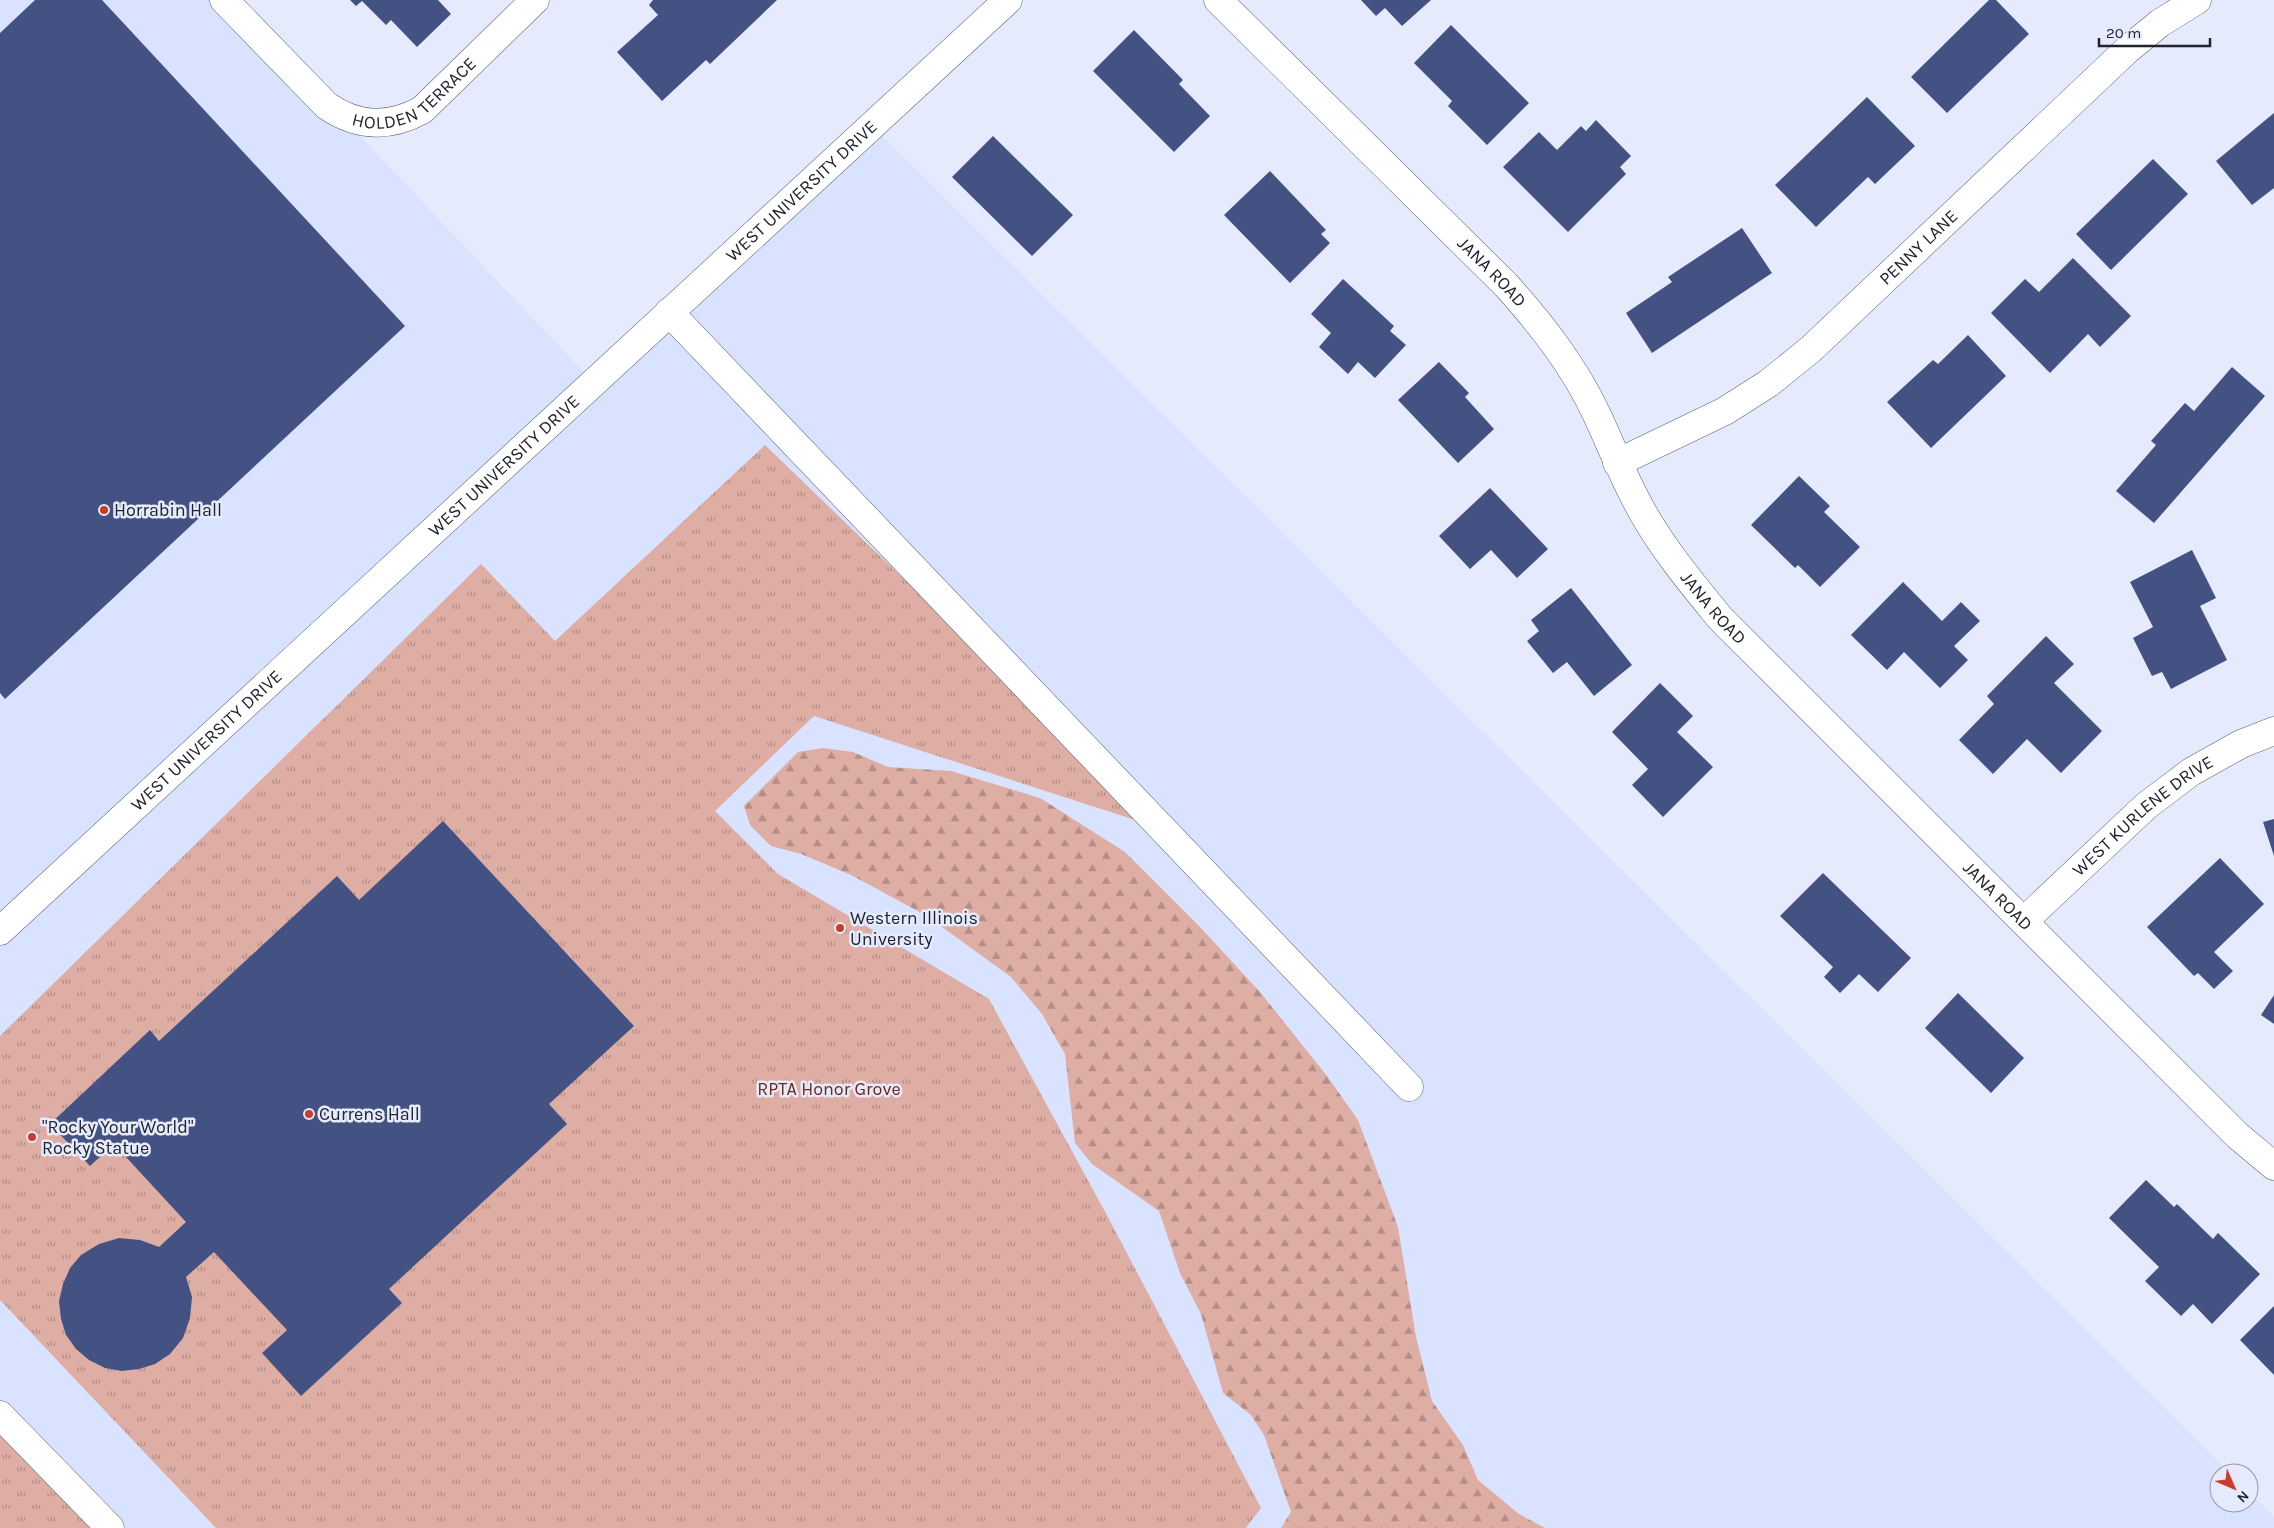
<svg xmlns="http://www.w3.org/2000/svg" width="2274" height="1528" font-family="Karla,sans-serif">
	<style>
		.built { fill: #d9e3ff }
		.grass { fill: url(#grass-tufts) }
		.forest { fill: url(#forest-firs) }
		.building { fill: #435283 }
		.lines { fill: none; stroke-linecap: round; stroke-linejoin: round }
		.minor-casing { stroke: #596279; stroke-width: 29 }
		.minor { stroke: #fff; stroke-width: 28 }
		.poi-dot { fill: #c93d2a; stroke: #e5ebfc; stroke-width: 2 }
		.labels { text-anchor: middle; stroke-width: 5; stroke-linejoin: round; paint-order: stroke }
		.street-label { font-size: 18px; fill: #20242e; stroke: #e5ebfc }
		.poi-label { font-size: 18px; fill: #20242e; stroke: #e5ebfc; text-anchor: start }
		.park-label { font-size: 18px; fill: #732519; stroke: #e5ebfc }
	</style>
	<defs>
		<pattern id="grass-tufts" width="24" height="20" patternUnits="userSpaceOnUse" patternTransform="scale(1.25)"><rect width="24" height="20" fill="#deaea5"/><path d="M3 7l-1-3M5 7V3M7 7l1-3M15 17l-1-3M17 17v-4M19 17l1-3" fill="none" stroke="#b48d87"/></pattern>
		<pattern id="forest-firs" width="22" height="20" patternUnits="userSpaceOnUse" patternTransform="scale(1.25)"><rect width="22" height="20" fill="#deaea5"/><path d="M5 1l3.5 6h-7zM16 11l3.5 6h-7z" fill="#b48d87"/></pattern>
	</defs>
	<rect width="100%" height="100%" fill="#e5ebfc"/>
	<path class="built" d="M 0,0 L 228,0 L 341,116 L 593,382 L 872,126 L 2230,1473 L 2219,1473 L 2219,1503 L 2249,1503 L 2249,1492 L 2274,1517 L 2274,1528 L 0,1528 Z"/>
	<g class="grass">
		<path d="M 765,445 L 1163,829 L 814,716 L 715,811 L 778,874 L 989,999 L 1109,1219 L 1261,1508 L 1246,1528 L 216,1528 L 0,1300 L 0,1036 L 481,564 L 555,641 Z"/>
		<path d="M 0,1415 L 110,1528 L 0,1528 Z"/>
	</g>
	<path class="forest" d="M 823,748 L 853,752 L 888,767 L 951,771 L 1040,798 L 1125,852 L 1200,927 L 1260,992 L 1327,1076 L 1358,1120 L 1398,1227 L 1416,1337 L 1432,1401 L 1463,1445 L 1478,1480 L 1519,1514 L 1545,1528 L 1281,1528 L 1291,1512 L 1264,1435 L 1251,1415 L 1223,1393 L 1201,1314 L 1180,1273 L 1159,1211 L 1092,1164 L 1075,1143 L 1065,1054 L 1042,1014 L 1011,977 L 927,916 L 851,875 L 801,854 L 771,846 L 750,825 L 744,806 L 798,752 Z"/>
	<g class="building">
		<path d="M 35,0 L 102,0 L 405,326 L 5,699 L 0,693 L 0,33 Z"/>
		<path d="M 350,0 L 438,0 L 451,14 L 417,47 L 391,20 L 386,25 L 362,1 L 356,6 Z"/>
		<path d="M 653,0 L 777,0 L 710,64 L 706,60 L 662,101 L 617,52 L 658,15 L 649,5 Z"/>
		<path d="M 1361,0 L 1431,0 L 1402,26 L 1385,8 L 1376,16 Z"/>
		<path d="M 1989,0 L 1996,0 L 2029,34 L 1947,113 L 1911,77 Z"/>
		<path d="M 1451,25 L 1529,103 L 1487,145 L 1448,106 L 1452,101 L 1414,63 Z"/>
		<path d="M 1134,30 L 1183,80 L 1179,84 L 1210,116 L 1174,152 L 1093,71 Z"/>
		<path d="M 1867,97 L 1915,146 L 1875,184 L 1868,177 L 1816,227 L 1775,185 Z"/>
		<path d="M 2274,113 L 2274,188 L 2252,205 L 2216,161 Z"/>
		<path d="M 1596,120 L 1631,156 L 1620,167 L 1626,174 L 1568,232 L 1503,167 L 1539,132 L 1557,150 L 1581,126 L 1586,131 Z"/>
		<path d="M 993,136 L 1073,215 L 1032,256 L 952,177 Z"/>
		<path d="M 2153,159 L 2188,194 L 2111,270 L 2076,234 Z"/>
		<path d="M 1270,171 L 1326,230 L 1321,234 L 1330,243 L 1290,283 L 1224,215 Z"/>
		<path d="M 1742,228 L 1772,273 L 1652,353 L 1626,313 L 1672,282 L 1668,277 Z"/>
		<path d="M 2073,258 L 2131,316 L 2100,347 L 2088,334 L 2050,373 L 1991,313 L 2025,279 L 2039,292 Z"/>
		<path d="M 1343,279 L 1394,326 L 1390,331 L 1406,345 L 1375,378 L 1358,362 L 1348,374 L 1319,347 L 1331,333 L 1311,314 Z"/>
		<path d="M 1968,335 L 2006,376 L 1931,448 L 1887,402 L 1933,360 L 1938,364 Z"/>
		<path d="M 1439,362 L 1469,393 L 1465,397 L 1494,429 L 1458,463 L 1398,400 Z"/>
		<path d="M 2232,367 L 2265,396 L 2154,523 L 2116,491 L 2156,445 L 2151,441 L 2185,403 L 2194,411 Z"/>
		<path d="M 1799,476 L 1830,506 L 1824,512 L 1860,547 L 1820,587 L 1798,565 L 1795,568 L 1751,525 Z"/>
		<path d="M 1490,488 L 1548,549 L 1517,578 L 1491,550 L 1470,569 L 1439,536 Z"/>
		<path d="M 2192,550 L 2216,598 L 2200,606 L 2227,660 L 2171,689 L 2162,672 L 2152,676 L 2133,638 L 2153,627 L 2130,582 Z"/>
		<path d="M 1903,582 L 1942,621 L 1961,602 L 1980,621 L 1954,646 L 1968,660 L 1940,688 L 1904,652 L 1887,670 L 1851,635 Z"/>
		<path d="M 1571,588 L 1632,665 L 1594,696 L 1567,662 L 1553,673 L 1527,641 L 1539,631 L 1531,620 Z"/>
		<path d="M 2046,636 L 2074,664 L 2054,683 L 2102,731 L 2061,773 L 2027,739 L 1993,774 L 1959,740 L 1994,704 L 1987,696 Z"/>
		<path d="M 1660,683 L 1693,716 L 1677,732 L 1713,767 L 1663,817 L 1632,785 L 1648,769 L 1612,732 Z"/>
		<path d="M 2274,819 L 2274,856 L 2263,822 Z"/>
		<path d="M 443,821 L 634,1026 L 549,1104 L 567,1124 L 389,1289 L 402,1303 L 301,1396 L 262,1353 L 287,1330 L 214,1252 L 186,1277 L 192,1297 L 190,1318 L 183,1338 L 170,1354 L 155,1364 L 139,1369 L 122,1371 L 105,1368 L 89,1360 L 76,1349 L 66,1335 L 61,1319 L 59,1301 L 63,1284 L 70,1268 L 81,1255 L 99,1244 L 119,1238 L 140,1240 L 159,1247 L 186,1222 L 114,1144 L 90,1166 L 50,1124 L 150,1030 L 159,1041 L 337,876 L 359,900 Z"/>
		<path d="M 2220,858 L 2264,904 L 2214,952 L 2233,971 L 2214,989 L 2198,973 L 2194,976 L 2147,927 Z"/>
		<path d="M 1823,873 L 1911,958 L 1878,992 L 1859,974 L 1840,993 L 1824,977 L 1833,967 L 1780,916 Z"/>
		<path d="M 1958,993 L 2024,1058 L 1991,1093 L 1925,1028 Z"/>
		<path d="M 2274,995 L 2274,1024 L 2261,1015 Z"/>
		<path d="M 2146,1180 L 2174,1207 L 2177,1204 L 2213,1239 L 2218,1233 L 2260,1274 L 2212,1324 L 2193,1304 L 2181,1316 L 2145,1281 L 2159,1267 L 2109,1218 Z"/>
		<path d="M 2274,1306 L 2274,1375 L 2240,1340 Z"/>
	</g>
	<g class="lines">
		<defs>
			<g id="minor">
				<path id="s1" d="M 224,0 L 327,106 C 358,127 389,128 422,110 L 535,0"/>
				<path id="s2" d="M 1218,0 L 1506,285 C 1542,325 1574,366 1597,415 C 1613,449 1626,485 1646,518 C 1667,554 1694,586 1720,618 L 2238,1136 L 2274,1166"/>
				<path d="M 669,312 L 1409,1087"/>
				<path id="s3" d="M 1617,463 L 1725,411 L 1769,383 L 1811,349 L 2127,50 L 2160,23 L 2197,0"/>
				<path id="s4" d="M 2024,921 L 2146,806 L 2191,772 L 2241,744 L 2274,731"/>
				<path id="s5" d="M 0,931 L 1008,0"/>
				<path d="M 0,1415 L 110,1528"/>
			</g>
		</defs>
		<use href="#minor" class="minor-casing"/>
		<use href="#minor" class="minor"/>
	</g>
	<g class="poi-dot">
		<circle cx="104" cy="510" r="5"/>
		<circle cx="840" cy="928" r="5"/>
		<circle cx="309" cy="1114" r="5"/>
		<circle cx="32" cy="1137" r="5"/>
	</g>
	<g class="labels">
		<g class="street-label">
			<text dy="6" stroke="none"><textPath href="#s1" startOffset="248">HOLDEN TERRACE</textPath></text>
			<text dy="6" stroke="none"><textPath href="#s5" startOffset="1091">WEST UNIVERSITY DRIVE</textPath></text>
			<text dy="6" stroke="none"><textPath href="#s3" startOffset="374">PENNY LANE</textPath></text>
			<text dy="6" stroke="none"><textPath href="#s2" startOffset="386">JANA ROAD</textPath></text>
			<text dy="6" stroke="none"><textPath href="#s5" startOffset="686">WEST UNIVERSITY DRIVE</textPath></text>
			<text dy="6" stroke="none"><textPath href="#s2" startOffset="791">JANA ROAD</textPath></text>
			<text dy="6" stroke="none"><textPath href="#s5" startOffset="281">WEST UNIVERSITY DRIVE</textPath></text>
			<text dy="6" stroke="none"><textPath href="#s4" startOffset="159">WEST KURLENE DRIVE</textPath></text>
			<text dy="6" stroke="none"><textPath href="#s2" startOffset="1196">JANA ROAD</textPath></text>
		</g>
		<g class="poi-label">
			<text x="114" y="516">Horrabin Hall</text>
			<text x="850" y="924">Western Illinois<tspan x="850" dy="21">University</tspan></text>
			<text x="319" y="1120">Currens Hall</text>
			<text x="42" y="1133">"Rocky Your World"<tspan x="42" dy="21">Rocky Statue</tspan></text>
		</g>
		<g class="park-label">
			<text x="829" y="1095">RPTA Honor Grove</text>
		</g>
	</g>
	<g transform="translate(2234 1488) rotate(135)"><circle r="24" fill="#e5ebfc" stroke="#969baa"/>
	<path d="M0-4L9 19L0 12L-9 19Z" fill="#c93d2a"/>
	<text y="-8" font-size="14" font-weight="bold" text-anchor="middle" fill="#20242e">N</text>
	</g>
	<path d="M2099 38v8h111v-8" fill="none" stroke="#20242e" stroke-width="2.5"/>
	<text x="2106" y="38" font-size="15" fill="#20242e" stroke="#e5ebfc" stroke-width="4" paint-order="stroke">20 m</text>
</svg>
